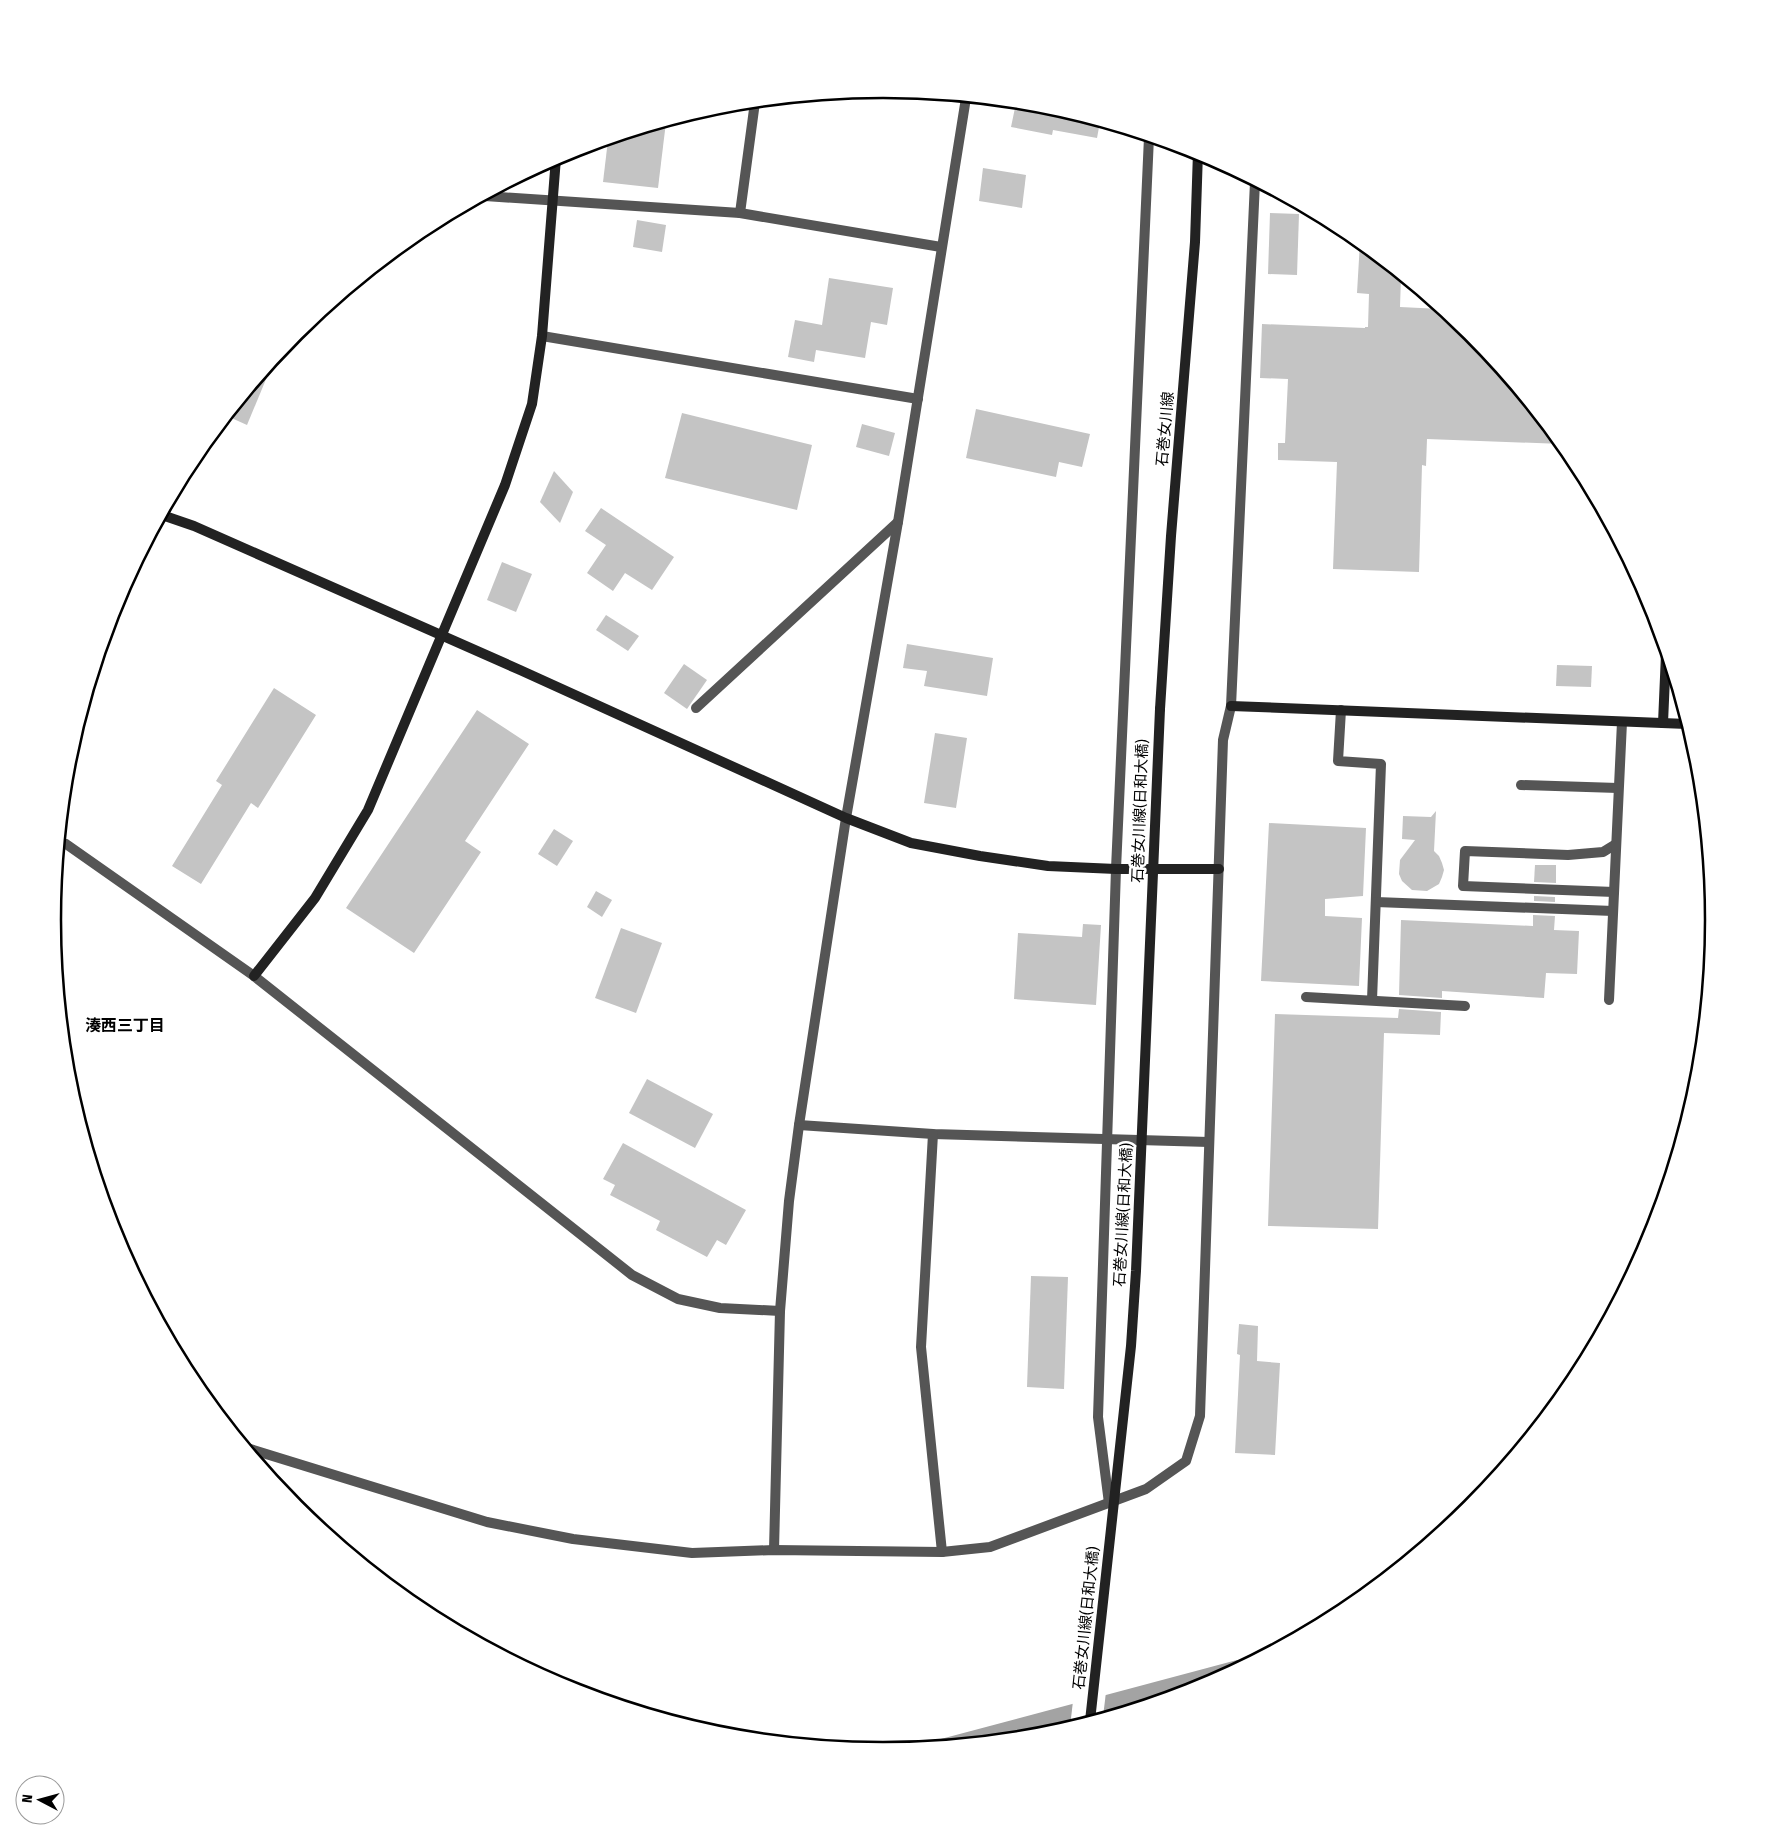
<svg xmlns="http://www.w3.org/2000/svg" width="1766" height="1840" font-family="'Fira Sans Condensed','Noto Sans JP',sans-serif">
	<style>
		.water { fill: #a3a3a3 }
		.pier { fill: #fff }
		.building { fill: #c4c4c4 }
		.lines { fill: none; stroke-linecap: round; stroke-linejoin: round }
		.lane { stroke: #555; stroke-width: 10 }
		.street { stroke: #555; stroke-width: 10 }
		.secondary { stroke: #222; stroke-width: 10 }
		.secondary-bridge { stroke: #222; stroke-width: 10 }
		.labels { text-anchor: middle; stroke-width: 5; stroke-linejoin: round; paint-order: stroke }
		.street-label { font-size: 15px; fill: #000; stroke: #fff }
		.neighbourhood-label { font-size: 16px; font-weight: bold; fill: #000; stroke: #fff }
		.rim { fill: none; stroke: #000; stroke-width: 2.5 }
	</style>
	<rect width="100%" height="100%" fill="#fff"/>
	<path class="water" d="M 1237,1660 L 1251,1660 L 1201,1687 L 1045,1735 L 907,1748 Z"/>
	<path class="pier" d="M 1106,1692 L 1103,1717 L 1070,1727 L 1073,1701 Z"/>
	<g class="building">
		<path d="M 1016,103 L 1045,106 L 1100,122 L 1097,138 L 1053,130 L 1052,135 L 1011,127 Z"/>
		<path d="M 666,122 L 658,188 L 603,182 L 608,140 Z"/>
		<path d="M 983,168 L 1026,175 L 1022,208 L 979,201 Z"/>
		<path d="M 1270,213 L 1299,214 L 1297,275 L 1268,274 Z"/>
		<path d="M 637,220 L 666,225 L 662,252 L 633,247 Z"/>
		<path d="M 1360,242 L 1401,276 L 1400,307 L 1441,309 L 1470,333 L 1562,444 L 1427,439 L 1426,466 L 1422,465 L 1419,572 L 1333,569 L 1337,462 L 1278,460 L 1278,443 L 1285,443 L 1288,379 L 1260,378 L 1262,324 L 1365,328 L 1365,327 L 1368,327 L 1369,294 L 1357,293 Z"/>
		<path d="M 829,278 L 893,288 L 887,325 L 871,322 L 865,358 L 816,350 L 814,362 L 788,357 L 795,320 L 822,325 Z"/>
		<path d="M 265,370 L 269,372 L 247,425 L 227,416 Z"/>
		<path d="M 976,409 L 1090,434 L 1082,467 L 1059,462 L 1056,477 L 966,458 Z"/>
		<path d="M 682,413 L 812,445 L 797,510 L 665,478 Z"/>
		<path d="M 862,424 L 895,433 L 889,456 L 856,447 Z"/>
		<path d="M 554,471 L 573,492 L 560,523 L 540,502 Z"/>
		<path d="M 601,508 L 674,557 L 652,590 L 625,573 L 613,591 L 587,573 L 606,545 L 585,531 Z"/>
		<path d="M 502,562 L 532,574 L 516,612 L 487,600 Z"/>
		<path d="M 606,615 L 639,636 L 628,651 L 596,630 Z"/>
		<path d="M 907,644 L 993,658 L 987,696 L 924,686 L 927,671 L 903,668 Z"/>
		<path d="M 684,664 L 707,680 L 687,709 L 664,693 Z"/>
		<path d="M 1557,665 L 1592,666 L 1591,687 L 1556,686 Z"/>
		<path d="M 274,688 L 316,715 L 258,808 L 251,803 L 201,884 L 172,866 L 222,785 L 216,781 Z"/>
		<path d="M 477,710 L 529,744 L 465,841 L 481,852 L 414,953 L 346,908 Z"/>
		<path d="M 935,733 L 967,738 L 956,808 L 924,803 Z"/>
		<path d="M 1436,811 L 1434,851 L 1439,856 L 1442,863 L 1444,870 L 1442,877 L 1439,884 L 1427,891 L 1412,890 L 1402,881 L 1399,874 L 1400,860 L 1415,840 L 1402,839 L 1403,816 L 1431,817 Z"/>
		<path d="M 1269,823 L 1366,828 L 1363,896 L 1325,899 L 1325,916 L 1362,918 L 1359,986 L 1261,981 Z"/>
		<path d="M 554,829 L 573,841 L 557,866 L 538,854 Z"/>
		<path d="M 1535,865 L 1556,865 L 1556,883 L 1534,882 Z"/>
		<path d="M 596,891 L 612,900 L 602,917 L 587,907 Z"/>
		<path d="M 1534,896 L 1555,897 L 1555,902 L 1534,901 Z"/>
		<path d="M 1533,915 L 1555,916 L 1554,930 L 1579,931 L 1577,974 L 1546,973 L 1544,998 L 1442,991 L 1442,998 L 1399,995 L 1401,920 L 1533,926 Z"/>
		<path d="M 1083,924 L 1101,925 L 1096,1005 L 1014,999 L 1018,933 L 1082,937 Z"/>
		<path d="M 621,928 L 662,943 L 636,1013 L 595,998 Z"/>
		<path d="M 1399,1009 L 1441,1012 L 1440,1035 L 1384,1033 L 1378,1229 L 1268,1226 L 1275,1014 L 1398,1018 Z"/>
		<path d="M 647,1079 L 713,1114 L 695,1148 L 629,1113 Z"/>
		<path d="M 623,1143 L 746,1210 L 726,1245 L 717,1240 L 707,1257 L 656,1230 L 660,1221 L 610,1195 L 615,1185 L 603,1179 Z"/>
		<path d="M 1031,1276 L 1068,1277 L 1064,1389 L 1027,1387 Z"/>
		<path d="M 1239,1324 L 1258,1326 L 1257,1361 L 1280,1363 L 1275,1455 L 1235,1453 L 1240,1355 L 1237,1354 Z"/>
	</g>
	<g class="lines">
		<g class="lane">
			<path d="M 696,708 L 898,522"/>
			<path d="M 1341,710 L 1338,761 L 1381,764 L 1372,1000"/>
			<path d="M 1521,785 L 1618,788"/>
			<path d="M 1614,892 L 1463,886 L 1465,851 L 1568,855 L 1603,852 L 1616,844"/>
			<path d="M 1376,902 L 1613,911"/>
			<path d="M 1306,997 L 1465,1006"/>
			<path d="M 1609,1000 L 1622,722"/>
		</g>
		<g class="street">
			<path d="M 485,196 L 740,213 L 941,247"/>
			<path d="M 740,213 L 755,102"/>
			<path d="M 542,336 L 918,399"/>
			<path d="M 60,843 L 66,844 L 254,976 L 632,1275 L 678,1299 L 720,1308 L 780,1311"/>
			<path d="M 799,1125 L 933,1134 L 1209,1142"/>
			<path d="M 933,1134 L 921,1347 L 942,1552"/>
			<path d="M 247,1448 L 487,1522 L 573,1539 L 692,1553 L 774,1550 L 942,1552 L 990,1547 L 1146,1489 L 1186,1461 L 1200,1416 L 1223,740 L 1231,706 L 1255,182"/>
			<path d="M 1109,1503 L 1098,1417 L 1116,869 L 1149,137"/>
			<path d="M 774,1550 L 780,1311 L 789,1201 L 799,1125 L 846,818 L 898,522 L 966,98"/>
		</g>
		<g class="secondary">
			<path d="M 162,515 L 194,526 L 520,670 L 846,818 L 911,843 L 980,856 L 1048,866 L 1116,869 L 1219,869"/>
			<path d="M 1231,706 L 1687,724"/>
			<path d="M 1160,709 L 1171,536 L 1195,242 L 1198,152"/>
			<path d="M 1663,723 L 1666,654"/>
			<path d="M 254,976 L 315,898 L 368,810 L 505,485 L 532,404 L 542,336 L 556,158"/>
		</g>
		<path class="secondary-bridge" d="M 1090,1721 L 1131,1346 L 1136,1271 L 1160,709"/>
	</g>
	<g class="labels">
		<g class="street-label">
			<text transform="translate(1165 429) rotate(-85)" y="5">石巻女川線</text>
			<text transform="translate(1140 811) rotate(-88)" y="5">石巻女川線(日和大橋)</text>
			<text transform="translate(1123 1215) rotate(-87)" y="5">石巻女川線(日和大橋)</text>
			<text transform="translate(1086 1618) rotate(-84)" y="5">石巻女川線(日和大橋)</text>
		</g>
		<g class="neighbourhood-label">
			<text x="125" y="1031">湊西三丁目</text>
		</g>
	</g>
	<path d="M0 0H1766V1840H0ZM61 920a822 822 0 1 1 1644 0a822 822 0 1 1-1644 0Z" fill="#fff" fill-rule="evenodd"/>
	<path class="rim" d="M61 920a822 822 0 1 1 1644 0a822 822 0 1 1-1644 0Z"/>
	<g transform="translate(40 1800) rotate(276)"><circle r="24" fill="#ffffff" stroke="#999999"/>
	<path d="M0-4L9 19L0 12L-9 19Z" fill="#000000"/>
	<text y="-8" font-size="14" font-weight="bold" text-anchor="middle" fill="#000000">N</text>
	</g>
</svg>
